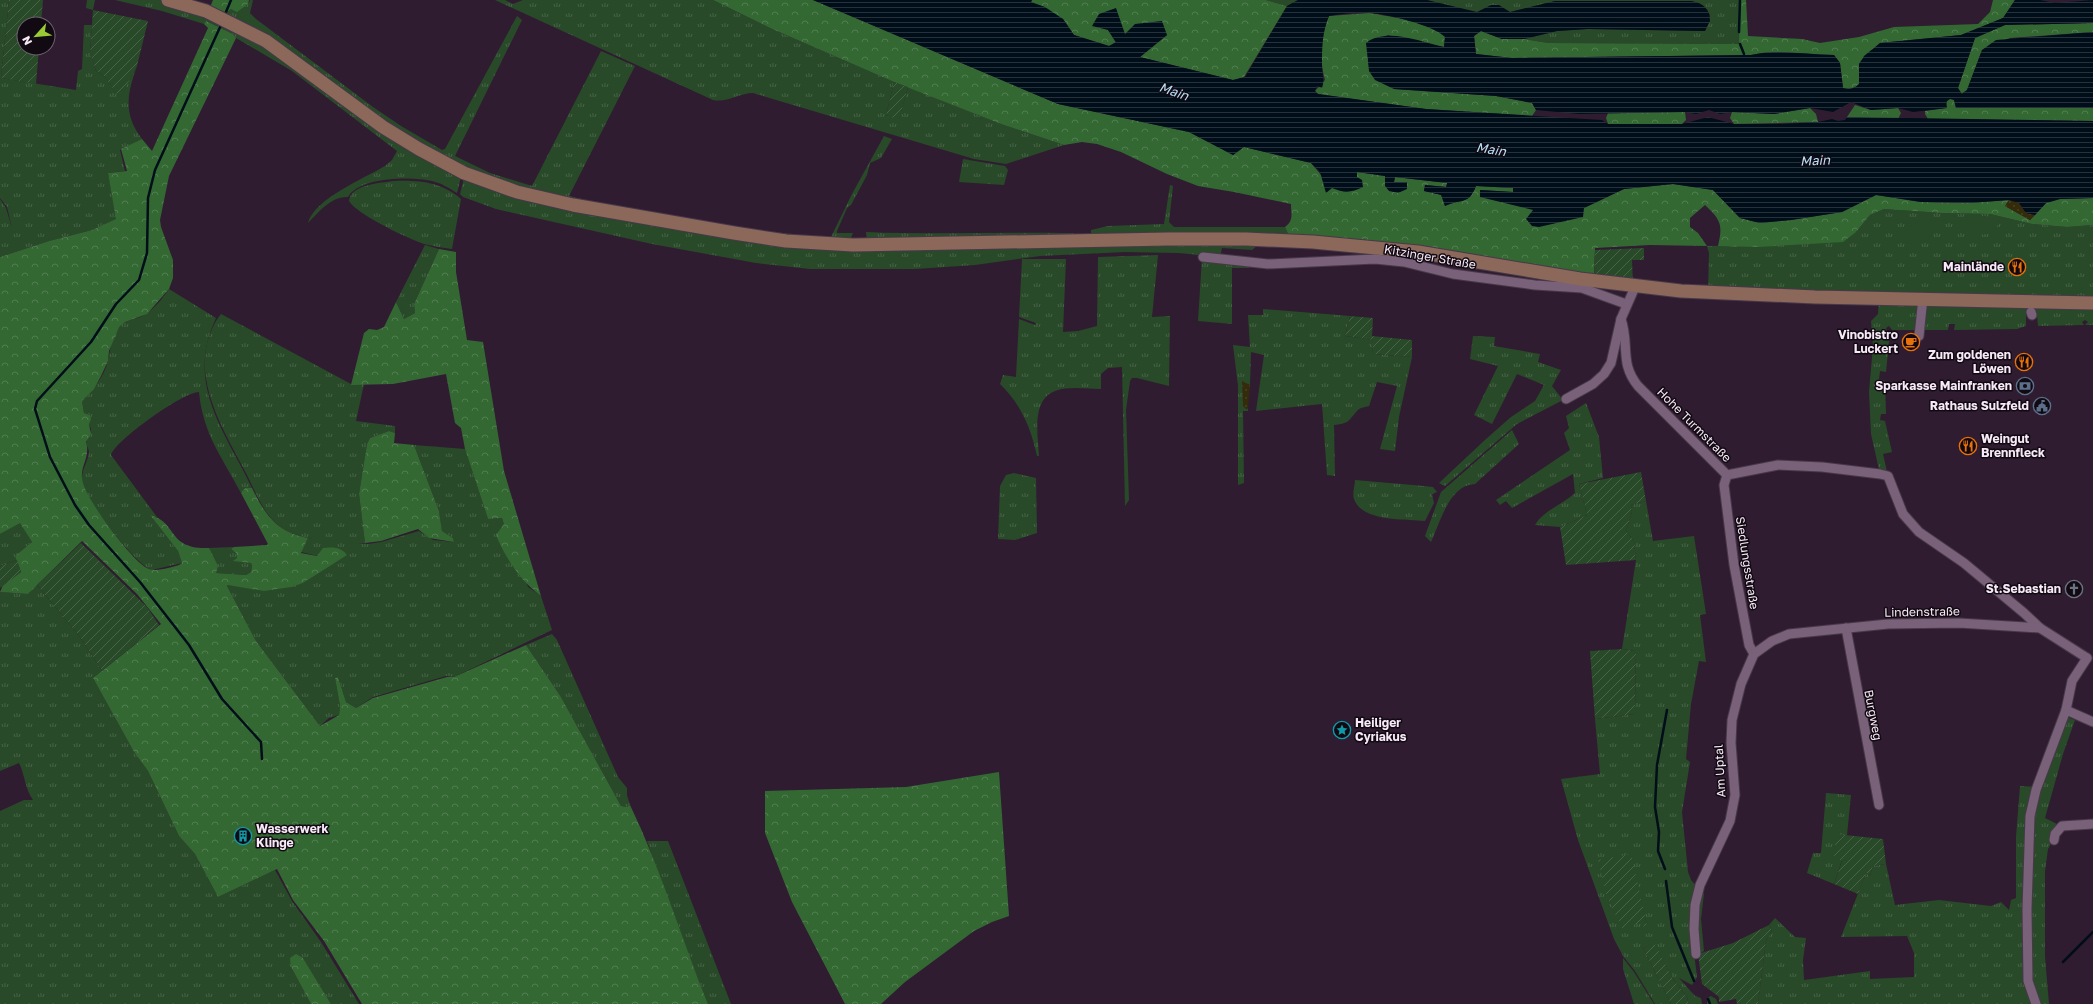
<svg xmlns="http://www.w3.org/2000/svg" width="2093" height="1004" font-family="'Golos Text',sans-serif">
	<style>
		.grass { fill: url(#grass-tufts); fill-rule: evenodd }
		.forest { fill: url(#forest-crowns) }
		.sand { fill: url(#sand-dots) }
		.park { fill: #284a28 }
		.garden { fill: url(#garden-furrows) }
		.water { fill: url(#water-rules) }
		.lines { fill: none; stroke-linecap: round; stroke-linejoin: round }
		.stream { stroke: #000e1a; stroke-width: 2.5 }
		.street-casing { stroke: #483849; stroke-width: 11 }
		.secondary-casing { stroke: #483849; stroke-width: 15 }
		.street { stroke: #786179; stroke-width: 9 }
		.secondary { stroke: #8b685a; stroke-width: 13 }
		.labels { text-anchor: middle; stroke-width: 3; stroke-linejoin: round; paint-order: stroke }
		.street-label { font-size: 12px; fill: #f7e9f7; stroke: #120a13 }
		.poi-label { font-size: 12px; font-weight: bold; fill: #f7e9f7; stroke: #120a13; text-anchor: end }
		.water-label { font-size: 13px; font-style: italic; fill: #bae1f9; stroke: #120a13 }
	</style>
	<defs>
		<pattern id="grass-tufts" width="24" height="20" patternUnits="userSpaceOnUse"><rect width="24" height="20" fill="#284a28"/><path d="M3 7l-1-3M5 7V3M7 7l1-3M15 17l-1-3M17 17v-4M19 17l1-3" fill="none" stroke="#486448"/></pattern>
		<pattern id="forest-crowns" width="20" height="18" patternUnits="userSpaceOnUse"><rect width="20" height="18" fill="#336833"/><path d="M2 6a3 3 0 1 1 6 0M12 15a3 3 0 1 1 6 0" fill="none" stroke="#517e51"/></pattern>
		<pattern id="sand-dots" width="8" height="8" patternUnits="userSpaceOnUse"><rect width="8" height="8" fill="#332b0a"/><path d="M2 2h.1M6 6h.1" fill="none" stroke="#474022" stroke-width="1.8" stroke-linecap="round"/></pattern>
		<pattern id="garden-furrows" width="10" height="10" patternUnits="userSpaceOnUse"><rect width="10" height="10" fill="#284a28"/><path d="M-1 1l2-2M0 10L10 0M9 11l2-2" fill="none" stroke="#486448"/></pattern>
		<pattern id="water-rules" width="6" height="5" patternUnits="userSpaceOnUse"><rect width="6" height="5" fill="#000e1a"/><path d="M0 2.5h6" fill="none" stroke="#26313c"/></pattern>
	</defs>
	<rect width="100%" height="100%" fill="#2f1c30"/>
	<g class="grass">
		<path d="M 0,0 L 9,0 L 1,78 L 76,90 L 78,71 L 82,69 L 84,25 L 92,25 L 90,52 L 96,71 L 104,76 L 120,97 L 137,66 C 127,94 123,114 142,139 L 120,150 L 125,171 L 108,173 L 117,219 L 92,230 L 49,241 L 0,257 L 0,199 L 6,208 L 12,228 L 7,207 L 0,198 Z"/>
		<path d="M 87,0 L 95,0 L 93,10 L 86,8 Z"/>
		<path d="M 115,0 L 164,0 L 225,21 L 461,177 L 457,193 C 449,188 441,183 432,181 C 411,176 359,177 348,197 C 331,196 319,212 308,223 C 314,199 365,178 385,166 L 392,160 L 397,151 L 292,71 L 236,38 L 233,34 L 206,21 L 204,24 L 162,11 Z"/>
		<path d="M 250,0 L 253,0 L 250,13 L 256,19 L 373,107 L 401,126 L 442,150 L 445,149 L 517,16 L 522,20 L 455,156 L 490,173 L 532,186 L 601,51 L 635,66 L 569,196 L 598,203 L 746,229 L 828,238 L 831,237 L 852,194 L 884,136 L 892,139 L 881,158 L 870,163 L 867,175 L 851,205 L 847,208 L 837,231 L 837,233 L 853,233 L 849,242 C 791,242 734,232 676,222 C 606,209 533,200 467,172 C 445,163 424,150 404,138 C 341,101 290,47 223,16 L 231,9 L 237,11 L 248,4 Z"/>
		<path d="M 495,0 L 505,0 L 513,4 L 523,0 L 713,0 L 770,28 L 894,82 L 886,115 L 899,119 L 908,87 L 1001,124 L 1064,145 L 1006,164 L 974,159 L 753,93 C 739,93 727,103 713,100 Z"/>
		<path d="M 1266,0 L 1298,0 L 1287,6 Z"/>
		<path d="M 1427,0 L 1740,0 L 1740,44 L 1548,43 L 1524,39 L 1557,31 L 1588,29 L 1705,31 L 1710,15 C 1706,6 1701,3 1691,1 L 1556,1 L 1510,12 C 1487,0 1492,12 1476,12 C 1462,12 1441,3 1427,0 Z"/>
		<path d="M 963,159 L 1005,166 L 1008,170 L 1004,185 L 959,182 Z"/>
		<path d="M 464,178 L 779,242 L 1257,246 L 1252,250 L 1222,248 L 1220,257 L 1179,253 L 1125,252 L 1040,256 L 975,265 L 915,269 L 810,269 L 756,263 L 652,244 L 496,209 L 463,197 L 460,194 Z"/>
		<path d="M 394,181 C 419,180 442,182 461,199 L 452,249 C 443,248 433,246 424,244 C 409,239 356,214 349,201 C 351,184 381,183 394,181 Z"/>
		<path d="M 1170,185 L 1173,186 L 1169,222 L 1174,227 L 1285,227 L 1290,238 L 1091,238 L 1091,230 L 1108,226 L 1164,224 Z"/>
		<path d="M 1884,209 L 1942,213 L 1990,214 L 2032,224 L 2067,227 L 2093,225 L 2093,325 L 2085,325 L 2088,322 L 2085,320 L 2082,322 L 2084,325 L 2038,326 L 2037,315 L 2026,315 L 2026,326 L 2017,329 L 1954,330 L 1955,324 L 1949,324 L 1948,330 L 1892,330 L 1889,326 L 1886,328 L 1887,331 L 1890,332 L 1886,372 L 1880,371 L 1879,379 L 1885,381 L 1886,414 L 1881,414 L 1880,420 L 1885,421 L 1892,452 L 1883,454 L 1888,476 L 1880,474 L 1871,434 L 1869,392 L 1873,346 L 1871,321 L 1878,314 L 1879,297 L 1708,293 L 1709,253 L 1707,246 L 1784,245 L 1856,232 L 1870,215 Z"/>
		<path d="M 866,232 C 932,235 998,232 1064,233 L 1073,233 L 1077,237 L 867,241 Z"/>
		<path d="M 425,245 L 439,249 L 414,304 L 415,313 L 404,319 L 396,302 Z"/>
		<path d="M 1158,255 L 1152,317 L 1170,316 L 1169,386 L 1137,378 L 1132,378 L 1130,381 L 1126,410 L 1129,500 L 1125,506 L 1122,367 L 1108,368 L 1101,374 L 1101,389 C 1087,389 1068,386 1055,391 C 1031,400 1038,436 1039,456 L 1037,456 C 1031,428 1021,404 1000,384 L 1003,375 L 1016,377 L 1019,319 L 1035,325 L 1036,323 L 1019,317 L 1022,259 L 1066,259 L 1063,332 L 1078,331 L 1097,326 L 1098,257 Z"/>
		<path d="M 1202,258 L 1249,263 L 1249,268 L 1232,268 L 1232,324 L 1198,321 Z"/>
		<path d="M 169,289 L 216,318 C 185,384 224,430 252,488 L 245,488 L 241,493 C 222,457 203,434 199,392 C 183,392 116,440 111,455 L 157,517 L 150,515 L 178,551 L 182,563 L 152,570 C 135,565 85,499 82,482 C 81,469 88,463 89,452 C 89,448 85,445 87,441 C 88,436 91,434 91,429 L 89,424 L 90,415 L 84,413 L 82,401 C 93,390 105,376 108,360 C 111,349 111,337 118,327 C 125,319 137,320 146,314 C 155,308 163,298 169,289 Z"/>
		<path d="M 1263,309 L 1350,316 L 1345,336 L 1373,340 L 1372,354 L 1412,357 L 1399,417 L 1395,451 L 1380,449 L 1397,386 L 1377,382 L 1369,406 C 1365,407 1359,408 1357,411 C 1347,422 1350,423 1334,425 L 1335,476 L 1327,475 L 1322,404 L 1256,411 L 1264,355 L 1251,352 L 1250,385 L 1248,384 L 1246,409 L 1248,408 L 1248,411 L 1243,411 L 1244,483 L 1238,485 L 1238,386 L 1233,345 L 1250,347 L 1248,315 L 1263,315 Z"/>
		<path d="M 221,314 L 351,384 L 364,384 L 356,421 L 395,426 L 395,433 L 389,431 L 370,438 L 367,444 L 359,494 L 365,543 C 341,543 301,541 282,528 C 264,516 256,493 247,475 C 230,442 209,409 205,371 C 203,353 209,328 221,314 Z"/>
		<path d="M 1473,336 L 1495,337 L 1494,346 L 1540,354 L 1538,362 L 1561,370 L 1552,386 L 1563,400 L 1517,424 L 1445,486 L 1439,483 L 1486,439 L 1511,417 L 1535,401 L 1544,385 L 1517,374 L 1492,424 L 1474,415 L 1498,366 L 1470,359 Z"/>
		<path d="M 1586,403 L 1599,437 L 1603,478 L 1579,484 L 1587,515 L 1560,527 L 1535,525 C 1544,510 1562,505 1575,493 L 1573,474 L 1512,508 L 1506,501 L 1500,505 L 1496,500 L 1570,450 L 1564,433 L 1569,428 L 1566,416 Z"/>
		<path d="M 1512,430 L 1519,444 L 1475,484 C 1449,485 1440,523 1431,542 L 1425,536 L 1441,492 Z"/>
		<path d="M 414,445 L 465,449 L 488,519 L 502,518 L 528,587 L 541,596 L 552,630 L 454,677 L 446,676 L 373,697 L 356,708 L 346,702 L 338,677 L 335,678 L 340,706 L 339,715 L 329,718 L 320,726 L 256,641 L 227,586 L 228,585 L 247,586 L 257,590 L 303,583 L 324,569 L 318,556 L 301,552 L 308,538 L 368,544 L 381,542 L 419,531 L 433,540 L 454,542 L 453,538 L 442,531 L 439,511 Z"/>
		<path d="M 1014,473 L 1036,478 L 1037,533 L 1015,540 L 998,539 L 1000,486 L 1006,475 Z"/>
		<path d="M 1355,480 L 1424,486 L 1433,487 L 1437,492 L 1432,494 L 1434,503 L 1425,521 C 1405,519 1362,522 1354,499 C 1352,494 1355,485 1355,480 Z"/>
		<path d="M 1646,501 L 1653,541 L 1694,536 L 1706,614 L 1700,615 L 1706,662 L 1699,661 L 1691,704 L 1686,759 L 1690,762 L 1682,812 L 1688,872 L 1691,880 L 1696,886 L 1691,929 L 1697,977 L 1692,985 L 1679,978 L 1695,996 L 1701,998 L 1702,1004 L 1689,1004 L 1687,997 L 1673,979 L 1654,943 L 1643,948 L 1671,1004 L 1655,1004 L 1635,971 L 1623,956 L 1614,939 L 1578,840 L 1561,779 L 1600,774 L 1595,719 L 1635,714 L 1636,651 L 1622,649 L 1636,560 L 1634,541 L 1626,531 L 1632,512 L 1631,505 ZM 1641,901 L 1647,925 L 1641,923 Z"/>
		<path d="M 20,522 L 32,542 L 15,556 L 17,560 L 0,566 L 0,534 Z"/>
		<path d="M 234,547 L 231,549 L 236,553 L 237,558 L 251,563 L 252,566 L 251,572 L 246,575 L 216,573 L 209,548 Z"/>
		<path d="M 37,585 L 80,637 L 102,671 L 93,678 L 134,752 L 148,771 L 179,836 L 195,854 L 218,897 L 275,870 L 292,901 L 321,942 L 359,1004 L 331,1004 L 303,958 L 291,967 L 311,1004 L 0,1004 L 0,811 L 24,800 L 33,800 C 25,789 25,775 19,763 L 0,771 L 0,592 L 28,594 Z"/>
		<path d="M 552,634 L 557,640 L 618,777 L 627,788 L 627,795 L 630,805 L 627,807 L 621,806 L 561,697 L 526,645 Z"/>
		<path d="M 2064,716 L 2075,720 L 2063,754 L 2045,818 L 2061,826 L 2048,849 L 2045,871 L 2045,957 L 2049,1004 L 1916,1004 L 1916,1000 L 1916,1004 L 1758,1004 L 1766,941 L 1772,930 L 1769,925 L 1775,918 L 1795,937 L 1806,938 L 1803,960 L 1804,980 L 1870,971 L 1870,979 L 1914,977 L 1914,953 L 1907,936 L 1841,937 L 1866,873 L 1870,876 L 1873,866 L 1886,864 L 1895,905 L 1939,900 L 1991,906 L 2001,902 L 2009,910 L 2011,900 L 2016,898 L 2016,837 L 2020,786 L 2039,787 Z"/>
		<path d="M 1826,793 L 1851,795 L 1847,835 L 1836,835 L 1842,860 L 1834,884 L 1807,873 L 1813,853 L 1821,853 Z"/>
		<path d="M 647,841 L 668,841 L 731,1004 L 708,1004 L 686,950 Z"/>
		<path d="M 1702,893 L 1704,894 L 1701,919 L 1704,951 L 1698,954 L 1697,917 Z"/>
		<path d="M 1623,958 L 1634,972 L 1654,1004 L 1634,1004 L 1623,969 Z"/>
		<path d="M 1711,996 L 1716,999 L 1718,1004 L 1707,1004 L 1707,998 Z"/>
	</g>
	<g class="forest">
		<path d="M 213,0 L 249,0 L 248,4 L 237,12 L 231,9 L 223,16 L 209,10 Z"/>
		<path d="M 713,0 L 813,0 L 1058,104 L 1189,132 L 1233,155 L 1244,147 L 1311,163 L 1332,188 L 1357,177 L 1357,172 L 1385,176 L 1385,186 L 1406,182 L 1394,182 L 1395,177 L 1447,183 L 1447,187 L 1425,185 L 1424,191 L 1442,195 L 1445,206 C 1461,198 1469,205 1476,186 L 1513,188 L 1514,192 L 1480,190 L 1480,196 L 1584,208 L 1624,189 L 1673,184 L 1713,190 L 1740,218 L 1760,223 L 1791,220 L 1842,212 L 1876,195 L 1921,202 L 1969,203 L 2009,200 L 2005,206 L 2030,220 L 2046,203 L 2060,199 L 2093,198 L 2093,225 L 2067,227 L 2032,224 L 1990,214 L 1942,213 L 1884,209 L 1870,215 L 1856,232 L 1843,242 L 1758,247 L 1718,246 C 1723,225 1721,220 1705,205 L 1690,218 L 1690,227 L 1698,233 L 1707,246 L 1650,245 L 1595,248 L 1594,279 L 1290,238 L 1285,227 C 1294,220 1291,214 1291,204 L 1234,192 L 1198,186 L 1167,174 L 1121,152 L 1097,144 L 1082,142 L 1064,145 L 1001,124 L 894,82 L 770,28 Z"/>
		<path d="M 1032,0 L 1266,0 L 1287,6 L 1244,77 L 1233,80 L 1140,57 L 1167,35 L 1125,34 L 1108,30 L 1116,43 L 1109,46 L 1074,35 L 1063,19 L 1031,2 Z"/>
		<path d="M 1740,0 L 1746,0 L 1748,36 L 1802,39 L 1820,43 L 1859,37 L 1894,27 L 1978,24 L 1990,12 L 1993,0 L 2015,0 L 2003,18 L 1961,35 L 1880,43 L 1859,64 L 1859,84 C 1854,89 1850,89 1843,88 L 1840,63 L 1834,55 C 1806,55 1778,49 1751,55 L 1512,58 L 1476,54 L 1474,36 L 1481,31 L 1502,39 L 1524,39 L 1548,43 L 1739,44 Z"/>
		<path d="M 1370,13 C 1391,17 1430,22 1445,36 L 1444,47 L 1387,35 L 1394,89 L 1496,96 L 1532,103 L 1536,110 L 1532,116 L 1426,109 L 1318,94 L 1315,91 L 1325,80 C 1319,60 1321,35 1329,16 Z"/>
		<path d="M 206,21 L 233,34 L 236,38 L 169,176 L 160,220 L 161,227 L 173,260 L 173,278 L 169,289 L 147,314 L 125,322 L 119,327 L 109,351 L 108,361 L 101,376 L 94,389 L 82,401 L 84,413 L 90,415 L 91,419 L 89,424 L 91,434 L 86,442 C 91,459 78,467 83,483 C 87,500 131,560 147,568 C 155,573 171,567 179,565 L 182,563 L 178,551 L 150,515 C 178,522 167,550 209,548 L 218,566 L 216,573 L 246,575 L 251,572 L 252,566 L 251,563 L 233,561 L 237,558 L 236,553 L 231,549 L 234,547 L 267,545 L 268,544 L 241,493 L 245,488 L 252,488 C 265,515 277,532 308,538 L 301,553 L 317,556 L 323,548 C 332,547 341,547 347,555 L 303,583 L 291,587 L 264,591 L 228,585 L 227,586 L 256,641 L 320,726 L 339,715 L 340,706 L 335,678 L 338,677 L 346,702 L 356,708 L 373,698 L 447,677 L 454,677 L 526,645 L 561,697 L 621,806 L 627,807 L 630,805 C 661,869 681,938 708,1004 L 362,1004 L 324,941 L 293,900 L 277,869 L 218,897 L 195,854 L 179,836 L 148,771 L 134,752 L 93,678 L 161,624 L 137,594 L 82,541 L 28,594 L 0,592 L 3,585 L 21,572 L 15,556 L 32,542 L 20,523 L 0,534 L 0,257 L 49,241 L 92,230 L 116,219 L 108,173 L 127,171 L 121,149 L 142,139 L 152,151 L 208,28 L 204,24 Z"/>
		<path d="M 2093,23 L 2093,32 L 2010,38 L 1982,50 L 1967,90 L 1961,94 L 1958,88 L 1975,38 L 2005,25 Z"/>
		<path d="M 1950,98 L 1954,100 L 1956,108 L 2093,108 L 2093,121 L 1928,119 L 1925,114 L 1925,111 L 1946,108 L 1947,100 Z"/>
		<path d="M 1855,105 L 1871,110 L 1898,108 L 1901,113 L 1898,119 L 1847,117 Z"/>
		<path d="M 1810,108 L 1816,114 L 1818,122 L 1734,124 L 1730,118 L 1732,112 L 1774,114 Z"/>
		<path d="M 1685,112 L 1686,120 L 1682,124 L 1608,124 L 1606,118 L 1608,113 Z"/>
		<path d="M 439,249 L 456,252 L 456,272 L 467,340 L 483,342 L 504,471 L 541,596 C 521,582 505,557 496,535 L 504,524 L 502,518 L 488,519 L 465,449 L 461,428 L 455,423 L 446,374 L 393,384 L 351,385 L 364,333 L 369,329 L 377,330 L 384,327 L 396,302 L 404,319 L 415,313 L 414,304 Z"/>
		<path d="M 389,431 L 395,433 L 394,443 L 414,445 L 439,511 L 442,531 L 453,538 L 454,542 L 429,538 L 418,529 L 381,541 L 365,543 L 359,494 L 367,444 L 370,438 Z"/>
		<path d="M 999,772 L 1009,916 L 992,922 L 974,931 L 905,982 L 881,1004 L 845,1004 L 792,902 L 765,833 L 765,791 L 906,787 Z"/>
		<path d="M 296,954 L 303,958 L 331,1004 L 311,1004 L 291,967 L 290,958 Z"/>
	</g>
	<g class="sand">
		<path d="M 2009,200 L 2019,203 L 2026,213 L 2035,215 L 2030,220 L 2005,206 Z"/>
		<path d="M 1242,381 L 1250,385 L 1248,408 L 1246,409 L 1243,406 Z"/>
	</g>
	<g class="park">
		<path d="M 1975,216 L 1986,216 L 1996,220 L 1998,224 C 1994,235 1978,237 1969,232 L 1966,221 L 1969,217 Z"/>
		<path d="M 1922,219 C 1930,217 1934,222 1935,229 C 1931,237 1916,247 1908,243 L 1903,237 L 1905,229 Z"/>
	</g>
	<g class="garden">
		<path d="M 9,0 L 43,0 L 41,24 L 24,24 L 24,48 L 39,48 L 36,84 L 1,78 Z"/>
		<path d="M 93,10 L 148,21 L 137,66 L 120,98 L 104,76 L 96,71 L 90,53 Z"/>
		<path d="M 894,82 L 908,87 L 899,120 L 886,115 Z"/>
		<path d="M 1644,248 L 1644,260 L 1632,260 L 1633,284 L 1594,279 L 1595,250 Z"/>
		<path d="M 1350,316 L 1373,318 L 1372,336 L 1412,340 L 1412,357 L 1372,354 L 1373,340 L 1345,336 Z"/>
		<path d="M 1641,472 L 1646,501 L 1631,505 L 1632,512 L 1626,531 L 1634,541 L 1636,560 L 1566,565 L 1560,527 L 1587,515 L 1579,484 Z"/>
		<path d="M 81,543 L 147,607 L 159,625 L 102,671 L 80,637 L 37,585 Z"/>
		<path d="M 17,560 L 21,572 L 0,588 L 0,566 Z"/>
		<path d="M 1622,649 L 1636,651 L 1635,714 L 1595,719 L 1590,651 Z"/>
		<path d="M 1836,834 L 1883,839 L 1886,864 L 1873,866 L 1870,876 L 1866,873 L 1858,894 L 1834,884 L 1842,861 L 1834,858 Z"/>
		<path d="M 1631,854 L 1647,925 L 1642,927 L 1641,923 L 1622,928 L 1607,897 L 1598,860 Z"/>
		<path d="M 1769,925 L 1772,930 L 1766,941 L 1758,1004 L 1737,1004 L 1736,999 L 1719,1002 L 1719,997 L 1702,984 L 1698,954 L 1733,943 Z"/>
		<path d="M 1654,942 L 1673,979 L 1687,997 L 1689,1004 L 1671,1004 L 1643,948 Z"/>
	</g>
	<path class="water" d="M 813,0 L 1032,0 L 1031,2 L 1045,7 L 1063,19 L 1074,35 L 1109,46 L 1116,42 L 1108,30 L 1092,26 L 1099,14 L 1116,8 L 1125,34 L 1135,24 L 1162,21 L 1167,35 L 1140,57 L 1233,80 L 1245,77 L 1287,6 L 1298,0 L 1427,0 L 1477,12 L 1491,5 L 1499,5 L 1510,12 L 1555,1 L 1691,1 C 1703,3 1710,9 1710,21 L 1705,31 L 1588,29 L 1557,31 L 1524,39 L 1502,39 L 1481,31 L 1474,36 L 1476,54 L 1512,58 L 1751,55 C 1778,49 1807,55 1834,55 L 1840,63 L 1843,88 C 1850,90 1854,89 1859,84 L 1859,64 L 1864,56 L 1880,43 L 1961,35 L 2003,18 L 2015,0 L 2040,0 L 2055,3 L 2093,0 L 2093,23 L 2005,25 L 1975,38 L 1958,88 L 1962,94 L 1967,90 L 1982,50 L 1996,40 L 2093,32 L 2093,108 L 1956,108 L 1954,100 L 1950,99 L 1946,102 L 1947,108 L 1913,112 L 1898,108 L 1871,110 L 1851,102 L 1833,112 L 1810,108 L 1774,114 L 1732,112 L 1720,114 L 1709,110 L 1696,114 L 1685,112 L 1579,114 L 1536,110 L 1532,103 L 1496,96 L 1394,89 L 1375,80 L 1369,71 L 1366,43 C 1387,27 1420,42 1444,47 L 1445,37 C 1433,25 1387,14 1369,13 C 1356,12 1342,14 1329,16 C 1322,32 1322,49 1322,66 C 1322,75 1325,79 1322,88 L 1317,86 L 1315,91 L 1318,94 L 1426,109 L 1602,120 L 1608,124 L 1682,124 L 1708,117 L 1734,124 L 1782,124 L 1818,122 L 1832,119 L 1838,121 L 1845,120 L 1847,117 L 2093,121 L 2093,198 L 2060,199 L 2046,203 L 2035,215 L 2026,213 L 2019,203 L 2009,200 L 1969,203 L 1921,202 L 1876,195 L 1842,212 L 1791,220 L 1760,223 L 1740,218 L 1713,190 L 1673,184 L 1624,189 L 1584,208 L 1583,217 L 1539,227 L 1532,226 L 1526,219 L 1533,210 L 1480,197 L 1480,190 L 1513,192 L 1513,188 L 1476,186 C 1468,206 1462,198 1445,206 L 1441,195 L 1424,191 L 1425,185 L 1446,187 L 1447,183 L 1395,177 L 1394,182 L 1407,182 L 1407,189 L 1398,193 L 1389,191 L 1385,186 L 1385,176 L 1357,172 L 1357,177 L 1362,180 L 1363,187 C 1351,193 1344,193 1332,188 L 1326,193 L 1320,172 L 1311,163 L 1244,147 L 1233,155 L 1189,132 L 1058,104 Z"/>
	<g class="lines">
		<g class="stream">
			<path d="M 226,12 L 231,0"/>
			<path d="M 221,25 L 155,170 L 148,198 L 147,253 L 139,280 L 116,304 L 91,342 L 37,401 L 35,409 L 50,457 L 75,505 L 89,525 L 140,582 L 189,645 L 222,699 L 261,742 L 262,759"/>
			<path d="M 1739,32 L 1740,0"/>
			<path d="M 1740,44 L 1744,54"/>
			<path d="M 1665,869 L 1658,851 L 1659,832 L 1655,807 L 1657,765 L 1667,710"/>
			<path d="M 1666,881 L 1672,927 L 1694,981"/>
			<path d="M 2063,962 L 2093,932"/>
			<path d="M 1708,999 L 1710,1004"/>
		</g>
		<defs>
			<g id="street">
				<path d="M 1203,257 L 1268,264 L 1375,259 L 1404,262 L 1453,274 L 1535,285 L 1582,288 L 1626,304"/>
				<path d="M 2031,312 L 2032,315"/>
				<path d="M 1621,319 C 1630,345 1619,363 1638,386 L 1727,475"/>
				<path d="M 1919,336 L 1923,298"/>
				<path d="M 1566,399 L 1593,384 L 1604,374 L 1611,363 L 1621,319 L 1635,287"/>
				<path d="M 1727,475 L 1778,465 L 1822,467 L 1880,474 L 1888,476 L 1903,514 L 1919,532 L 1964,563 L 2024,613 L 2040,628"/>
				<path d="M 1727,475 L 1724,485 L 1734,565 L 1749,645 L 1754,654"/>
				<path d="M 1846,628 L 1879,805"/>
				<path d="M 2066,710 L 2093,722"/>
				<path d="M 2054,840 L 2055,834 L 2062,826 L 2093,824"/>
				<path d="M 1696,954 L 1694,929 L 1695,905 L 1700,885 L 1730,821 L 1735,795 L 1731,743 L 1732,720 L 1741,684 L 1754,654 L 1772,641 L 1789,634 L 1888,624 L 1959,623 L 2040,628 L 2087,658"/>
				<path d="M 2036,1004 L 2028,981 L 2027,909 L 2030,816 L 2036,790 L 2066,710 L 2072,681 L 2087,658"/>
			</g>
			<path id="secondary" d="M 168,0 L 206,11 L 266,41 L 383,127 L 419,149 L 464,173 L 517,192 L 573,205 L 734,233 L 786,241 L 853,245 L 1168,239 L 1246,239 L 1313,242 L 1418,252 L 1580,279 L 1681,291 L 1815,297 L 2093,303"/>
		</defs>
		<use href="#street" class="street-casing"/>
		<use href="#secondary" class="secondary-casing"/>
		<use href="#street" class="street"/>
		<use href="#secondary" class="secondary"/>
	</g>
	<defs>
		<symbol id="restaurant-ring" viewBox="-11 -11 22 22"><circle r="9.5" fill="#120a13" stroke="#e8710a" stroke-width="1.5"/><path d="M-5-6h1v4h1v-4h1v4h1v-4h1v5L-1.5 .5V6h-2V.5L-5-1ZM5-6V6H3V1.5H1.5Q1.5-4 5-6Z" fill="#e8710a"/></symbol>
		<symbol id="cafe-ring" viewBox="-11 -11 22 22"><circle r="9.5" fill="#120a13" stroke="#e8710a" stroke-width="1.5"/><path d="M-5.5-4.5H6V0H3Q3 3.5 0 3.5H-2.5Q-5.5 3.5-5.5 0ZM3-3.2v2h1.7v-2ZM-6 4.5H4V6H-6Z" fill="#e8710a"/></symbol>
		<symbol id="bank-ring" viewBox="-11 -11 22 22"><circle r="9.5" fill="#120a13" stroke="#5c6f8a" stroke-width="1.5"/><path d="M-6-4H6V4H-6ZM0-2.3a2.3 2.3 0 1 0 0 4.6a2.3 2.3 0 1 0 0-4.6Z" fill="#5c6f8a"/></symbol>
		<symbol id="civic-ring" viewBox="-11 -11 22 22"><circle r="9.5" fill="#120a13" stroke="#5c6f8a" stroke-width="1.5"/><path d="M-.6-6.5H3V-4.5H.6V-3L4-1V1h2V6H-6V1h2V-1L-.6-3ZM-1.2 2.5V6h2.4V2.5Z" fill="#5c6f8a"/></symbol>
		<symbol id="church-ring" viewBox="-11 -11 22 22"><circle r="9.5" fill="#120a13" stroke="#6b7280" stroke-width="1.5"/><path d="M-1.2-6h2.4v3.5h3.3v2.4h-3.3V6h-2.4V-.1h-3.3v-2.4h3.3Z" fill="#6b7280"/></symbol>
		<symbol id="sight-ring" viewBox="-11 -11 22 22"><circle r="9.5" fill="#120a13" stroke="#0f9aa8" stroke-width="1.5"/><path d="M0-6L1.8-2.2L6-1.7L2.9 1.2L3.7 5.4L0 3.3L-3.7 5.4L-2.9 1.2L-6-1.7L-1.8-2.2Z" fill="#0f9aa8"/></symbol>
		<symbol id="building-ring" viewBox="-11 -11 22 22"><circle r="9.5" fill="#120a13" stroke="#0f9aa8" stroke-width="1.5"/><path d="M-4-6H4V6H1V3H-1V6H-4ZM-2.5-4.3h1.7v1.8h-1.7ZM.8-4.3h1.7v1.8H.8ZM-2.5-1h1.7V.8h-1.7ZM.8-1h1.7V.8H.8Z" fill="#0f9aa8"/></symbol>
	</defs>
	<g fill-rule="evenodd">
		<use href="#restaurant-ring" x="2007" y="257" width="20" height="20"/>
		<use href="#cafe-ring" x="1901" y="332" width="20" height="20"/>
		<use href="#restaurant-ring" x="2014" y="352" width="20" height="20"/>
		<use href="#bank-ring" x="2015" y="376" width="20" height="20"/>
		<use href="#civic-ring" x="2032" y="396" width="20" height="20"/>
		<use href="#restaurant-ring" x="1958" y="436" width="20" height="20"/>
		<use href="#church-ring" x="2064" y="579" width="20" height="20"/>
		<use href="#sight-ring" x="1332" y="720" width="20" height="20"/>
		<use href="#building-ring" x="233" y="826" width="20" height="20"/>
	</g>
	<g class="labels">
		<g class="street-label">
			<text transform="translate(1430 257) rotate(10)" y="4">Kitzinger Straße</text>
			<text transform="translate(1694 425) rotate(45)" y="4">Hohe Turmstraße</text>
			<text transform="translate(1747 563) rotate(81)" y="4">Siedlungsstraße</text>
			<text transform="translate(1922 612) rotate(-1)" y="4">Lindenstraße</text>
			<text transform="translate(1873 715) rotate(79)" y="4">Burgweg</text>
			<text transform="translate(1720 771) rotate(-93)" y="4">Am Uptal</text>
		</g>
		<g class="poi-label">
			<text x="2004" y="271">Mainlände</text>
			<text x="1898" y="339">Vinobistro<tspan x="1898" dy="14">Luckert</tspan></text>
			<text x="2011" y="359">Zum goldenen<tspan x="2011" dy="14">Löwen</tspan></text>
			<text x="2012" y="390">Sparkasse Mainfranken</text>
			<text x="2029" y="410">Rathaus Sulzfeld</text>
			<text x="1981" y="443" text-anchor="start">Weingut<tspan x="1981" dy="14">Brennfleck</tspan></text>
			<text x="2061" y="593">St.Sebastian</text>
			<text x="1355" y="727" text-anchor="start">Heiliger<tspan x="1355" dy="14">Cyriakus</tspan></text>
			<text x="256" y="833" text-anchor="start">Wasserwerk<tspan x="256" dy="14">Klinge</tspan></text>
		</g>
		<g class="water-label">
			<text transform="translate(1174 91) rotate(19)" y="5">Main</text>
			<text transform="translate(1491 149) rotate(9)" y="5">Main</text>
			<text transform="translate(1815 160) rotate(-3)" y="5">Main</text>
		</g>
	</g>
	<g transform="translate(36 36) rotate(243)"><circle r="19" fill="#120a13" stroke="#6e636e"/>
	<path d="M0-3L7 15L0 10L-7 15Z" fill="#9acb34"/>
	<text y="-6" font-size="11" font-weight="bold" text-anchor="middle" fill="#f7e9f7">N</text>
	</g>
</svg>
